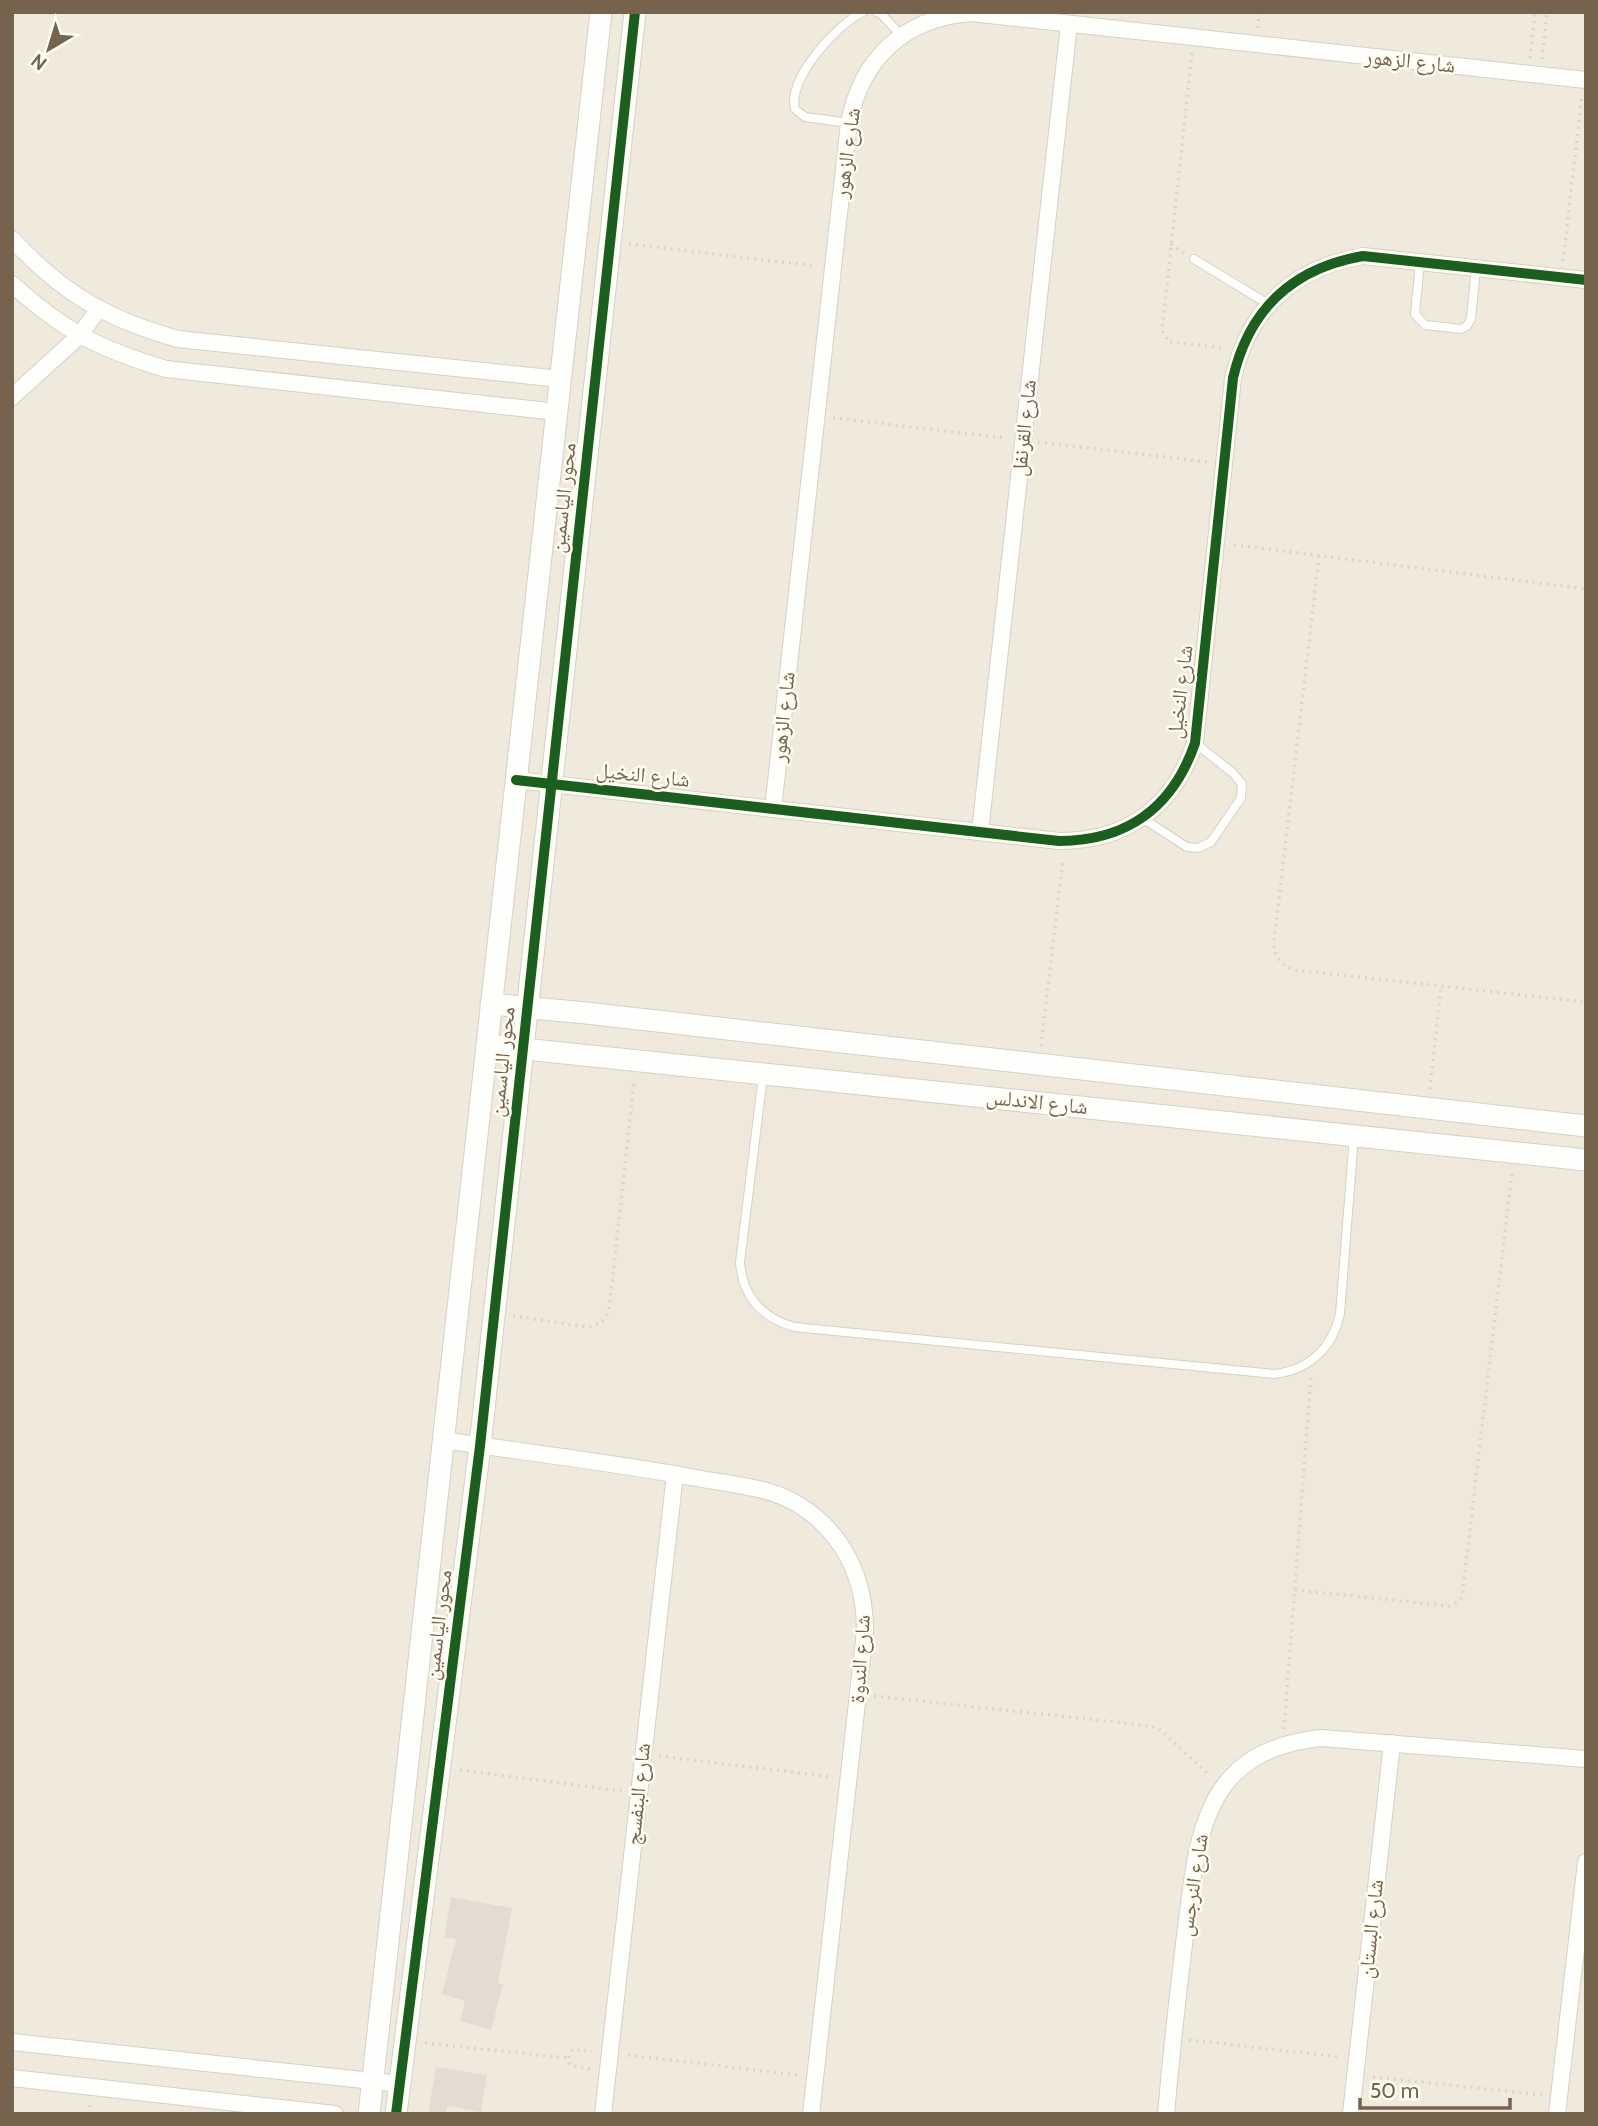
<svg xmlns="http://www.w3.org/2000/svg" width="1598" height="2126" font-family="Cabin,'Noto Naskh Arabic',sans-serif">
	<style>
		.residential { fill: #f0eadc }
		.commercial { fill: #f1e8dc }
		.building { fill: #e2dcd3 }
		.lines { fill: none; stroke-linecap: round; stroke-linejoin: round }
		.service-casing { stroke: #d5d1c9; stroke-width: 10 }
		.minor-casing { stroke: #d5d1c9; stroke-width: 18 }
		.tertiary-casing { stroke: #d5d1c9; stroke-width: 23 }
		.path { stroke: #dad5cf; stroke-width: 3.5; stroke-dasharray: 2 5; stroke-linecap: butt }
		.service { stroke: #fefefc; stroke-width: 8 }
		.minor { stroke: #fefefc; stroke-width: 16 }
		.tertiary { stroke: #fefefc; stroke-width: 21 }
		.cycleway-casing { stroke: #fefbf0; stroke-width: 15 }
		.cycleway { stroke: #1b5e20; stroke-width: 10 }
		.labels { text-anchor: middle; stroke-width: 5; stroke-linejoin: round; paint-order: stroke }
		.street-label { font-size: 21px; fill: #75634e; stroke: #fefbf0 }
	</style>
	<rect width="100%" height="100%" fill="#f7f5ee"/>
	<rect class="residential" x="12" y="12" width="1574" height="2102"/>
	<path class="commercial" d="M 628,1032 L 1534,1136 L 1474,1620 L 1320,1604 L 981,1562 L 956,1489 L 904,1428 L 833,1381 L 753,1361 L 594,1341 Z"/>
	<g class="building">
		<path d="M 451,1897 L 512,1908 L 498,1983 L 503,1984 L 491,2030 L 460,2021 L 465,2001 L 442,1994 L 456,1939 L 444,1938 Z"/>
		<path d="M 436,2067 L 487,2075 L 481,2112 L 447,2106 L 446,2114 L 428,2114 Z"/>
	</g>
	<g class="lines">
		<defs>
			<g id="service">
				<path d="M 877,12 L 881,14 L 902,36"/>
				<path d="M 849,123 L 805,117 L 795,109 C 787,79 837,24 863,12"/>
				<path d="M 1194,259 L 1268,304"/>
				<path d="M 1420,262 L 1415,314 L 1425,325 L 1461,329 L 1467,326 L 1471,319 L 1476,268"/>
				<path d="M 1142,818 L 1187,847 L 1198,848 L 1211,842 L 1241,798 L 1242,784 L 1233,773 L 1195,743"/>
				<path d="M 763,1076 L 740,1262 C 742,1296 762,1318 794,1327 L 1274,1374 C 1309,1370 1332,1349 1340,1314 L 1354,1136"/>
			</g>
			<g id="minor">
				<path d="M 12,239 C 63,294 107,319 178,339 L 560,379"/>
				<path d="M 12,284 C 64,331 99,349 166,369 L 557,412"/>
				<path d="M 12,397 L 79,336 L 98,310"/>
				<path d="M 516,780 L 1059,841 C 1127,841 1173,807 1195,743 L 1233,378 C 1249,309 1293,268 1363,256 L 1586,280"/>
				<path d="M 773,809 L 849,123 C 861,59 904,18 971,13 L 1586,80"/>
				<path d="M 980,832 L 1069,24"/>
				<path d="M 443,1440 C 530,1453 616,1463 702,1479 C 735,1485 770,1487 799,1505 C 844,1533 865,1579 865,1631 L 811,2114"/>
				<path d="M 12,2042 L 400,2084"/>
				<path d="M 12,2078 L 335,2114"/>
				<path d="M 603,2114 L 675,1474"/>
				<path d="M 1166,2114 C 1171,2057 1177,2001 1184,1944 C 1197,1846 1196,1751 1321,1738 L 1586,1759"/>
				<path d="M 1351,2114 L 1392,1743"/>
				<path d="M 1557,2114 L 1586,1862"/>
			</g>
			<g id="tertiary">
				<path d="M 491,1004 L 586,1013 L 1586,1126"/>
				<path d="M 487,1045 L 1586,1160"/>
				<path d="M 369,2114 L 601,12"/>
				<path d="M 396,2114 L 480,1446 L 635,12"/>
			</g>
		</defs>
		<use href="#service" class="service-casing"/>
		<use href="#minor" class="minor-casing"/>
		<use href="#tertiary" class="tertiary-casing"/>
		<g class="path">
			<path d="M 1258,28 L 1259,12"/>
			<path d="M 1192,53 L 1162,331 L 1169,342 L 1225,348"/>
			<path d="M 1530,58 L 1535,12"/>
			<path d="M 1542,59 L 1547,12"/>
			<path d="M 629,244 L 816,266"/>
			<path d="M 1171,244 L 1184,253"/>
			<path d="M 1563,261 L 1582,95"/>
			<path d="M 833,418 L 1006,438"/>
			<path d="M 1038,442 L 1208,462"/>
			<path d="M 1234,545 L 1586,589"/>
			<path d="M 1319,556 L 1274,942 C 1274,956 1280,965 1294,970 L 1586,1002"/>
			<path d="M 1041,1046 L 1063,859"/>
			<path d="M 1430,1089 L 1441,986"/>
			<path d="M 513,1316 L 588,1327 C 599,1325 605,1320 609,1310 L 634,1082"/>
			<path d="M 1295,1590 L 1449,1606 L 1458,1602 L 1462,1597 L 1512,1172"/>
			<path d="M 874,1696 L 1151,1726 L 1161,1730 L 1210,1776"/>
			<path d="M 1284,1729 L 1311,1377"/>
			<path d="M 659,1756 L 833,1777"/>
			<path d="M 460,1770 L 622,1791"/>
			<path d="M 1189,2040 L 1341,2057"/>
			<path d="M 425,2043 L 567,2058"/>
			<path d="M 628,2055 L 798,2075"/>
			<path d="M 590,2069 L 570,2065 L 568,2058 L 572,2050 L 592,2051"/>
			<path d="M 1373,2077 L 1543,2095"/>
			<path d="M 89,2114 L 90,2102"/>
		</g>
		<use href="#service" class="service"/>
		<use href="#minor" class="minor"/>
		<use href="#tertiary" class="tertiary"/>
		<defs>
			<g id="cycleway">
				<path d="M 516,780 L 1059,841 C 1127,841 1173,807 1195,743 L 1233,378 C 1249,309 1293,268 1363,256 L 1586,280"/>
				<path d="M 396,2114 L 480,1446 L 635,12"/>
			</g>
		</defs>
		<use href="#cycleway" class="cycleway-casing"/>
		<use href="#cycleway" class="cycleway"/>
	</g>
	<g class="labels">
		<g class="street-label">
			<text transform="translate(1410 61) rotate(6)" y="7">شارع الزهور</text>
			<text transform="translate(847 153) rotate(-82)" y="7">شارع الزهور</text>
			<text transform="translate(1024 428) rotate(-84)" y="7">شارع القرنفل</text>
			<text transform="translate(563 498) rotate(-84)" y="7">محور الياسمين</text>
			<text transform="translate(1180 692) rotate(-83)" y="7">شارع النخيل</text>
			<text transform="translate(783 717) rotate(-84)" y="7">شارع الزهور</text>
			<text transform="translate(643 775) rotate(6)" y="7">شارع النخيل</text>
			<text transform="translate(502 1062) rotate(-84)" y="7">محور الياسمين</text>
			<text transform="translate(1037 1102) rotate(6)" y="7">شارع الاندلس</text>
			<text transform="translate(438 1625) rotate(-83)" y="7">محور الياسمين</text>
			<text transform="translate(860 1659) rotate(-86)" y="7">شارع الندوة</text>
			<text transform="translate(638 1794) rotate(-84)" y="7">شارع البنفسج</text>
			<text transform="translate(1193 1885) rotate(-81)" y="7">شارع النرجس</text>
			<text transform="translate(1371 1929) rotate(-84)" y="7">شارع البستان</text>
		</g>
	</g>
	<rect width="1598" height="2126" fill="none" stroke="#75634e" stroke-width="28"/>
	<g transform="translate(49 49) rotate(218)" stroke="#fefbf0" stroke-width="5" paint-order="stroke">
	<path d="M0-5L12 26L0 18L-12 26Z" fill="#75634e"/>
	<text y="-10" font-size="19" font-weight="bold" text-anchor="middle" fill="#75634e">N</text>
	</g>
	<path d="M1360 2098v10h150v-10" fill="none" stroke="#75634e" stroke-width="3.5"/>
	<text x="1370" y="2098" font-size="21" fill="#75634e" stroke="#fefbf0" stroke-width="5" paint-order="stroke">50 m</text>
</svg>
